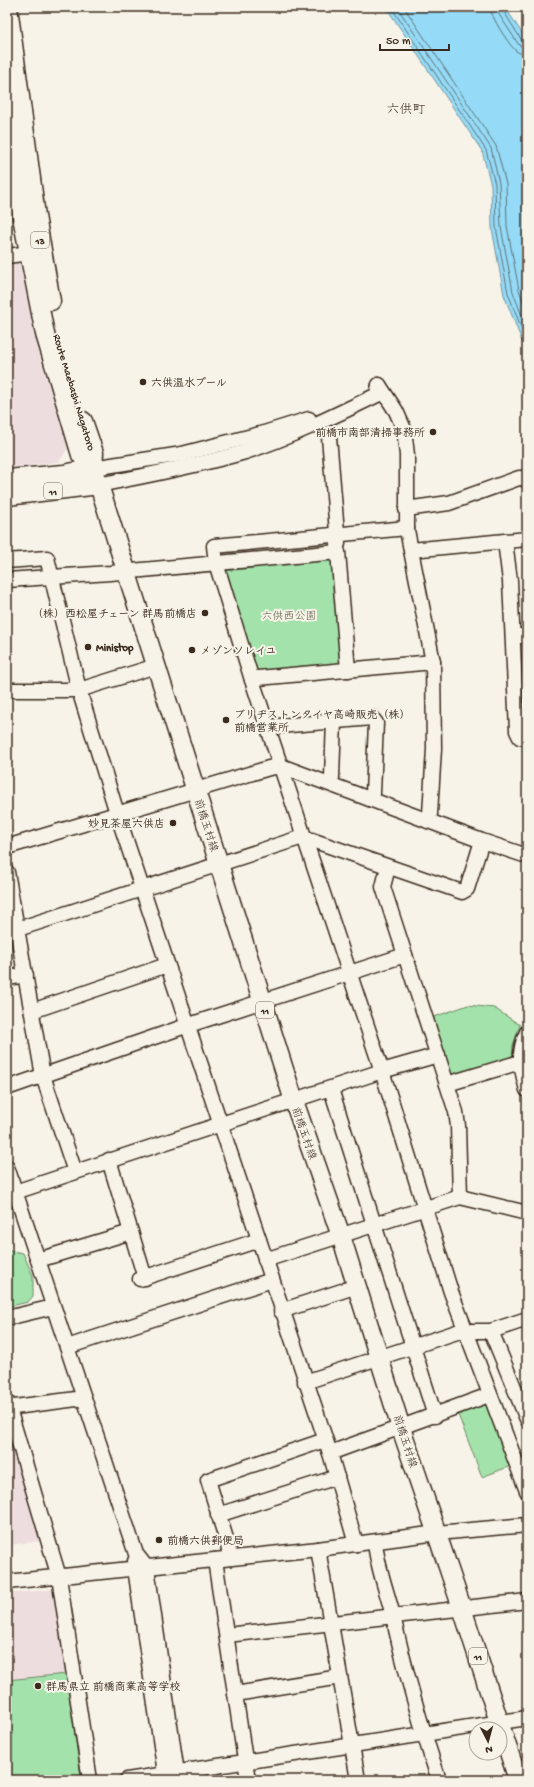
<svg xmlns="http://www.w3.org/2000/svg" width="534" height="1787" font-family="'Gochi Hand','Klee One',sans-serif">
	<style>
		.built { fill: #eeddde }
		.green { fill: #a3e2ab; stroke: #6f8664 }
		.water { fill: #95dbf7; stroke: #7194a0 }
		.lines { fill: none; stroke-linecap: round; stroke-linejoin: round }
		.shore { stroke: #5f7175; stroke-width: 1 }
		.minor-casing { stroke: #3b2a1e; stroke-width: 17 }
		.major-casing { stroke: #3b2a1e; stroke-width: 21 }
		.minor { stroke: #f7f3e8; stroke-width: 14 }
		.major { stroke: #f7f3e8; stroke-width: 18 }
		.poi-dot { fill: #3b2a1e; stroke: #f7f3e8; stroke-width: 1.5 }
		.labels { text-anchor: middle; stroke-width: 4; stroke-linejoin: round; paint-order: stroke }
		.shield { fill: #f7f3e8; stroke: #73665b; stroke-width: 1 }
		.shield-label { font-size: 10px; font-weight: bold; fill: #3b2a1e }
		.poi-label { font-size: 11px; font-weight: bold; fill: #3b2a1e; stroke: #f7f3e8; text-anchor: start }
		.street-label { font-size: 11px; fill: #3b2a1e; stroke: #f7f3e8 }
		.park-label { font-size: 11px; fill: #555841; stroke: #f7f3e8 }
		.quarter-label { font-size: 13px; fill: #3b2a1e; stroke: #f7f3e8 }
	</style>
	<rect width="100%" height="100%" fill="#f7f3e8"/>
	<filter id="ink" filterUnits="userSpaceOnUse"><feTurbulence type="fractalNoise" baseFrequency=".025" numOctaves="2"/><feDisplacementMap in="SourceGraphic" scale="8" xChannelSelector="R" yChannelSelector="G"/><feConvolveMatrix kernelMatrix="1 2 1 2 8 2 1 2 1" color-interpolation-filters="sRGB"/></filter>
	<g filter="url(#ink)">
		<g class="built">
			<path d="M 19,261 L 40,357 L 68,448 L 59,462 L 7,468 L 7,262 Z"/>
			<path d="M 7,1425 L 42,1541 L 7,1545 Z"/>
			<path d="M 54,1589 L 83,1777 L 81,1780 L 7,1780 L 7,1594 Z"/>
		</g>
		<g class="green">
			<path d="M 332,560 L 336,563 L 345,663 L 340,667 L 259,674 L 254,671 L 222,574 L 226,569 Z"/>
			<path d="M 468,1005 L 494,1008 L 520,1025 L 513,1045 L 512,1059 L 454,1078 L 449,1076 L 431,1022 L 434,1017 Z"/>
			<path d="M 7,1250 L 23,1253 L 33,1276 L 33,1296 L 28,1302 L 7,1307 Z"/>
			<path d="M 486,1401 L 511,1466 L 482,1477 L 457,1412 Z"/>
			<path d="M 66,1674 L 81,1777 L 73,1780 L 7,1780 L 7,1680 Z"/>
		</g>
		<path class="water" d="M 386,7 L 505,7 L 527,41 L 527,354 L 504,295 L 492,228 L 491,185 L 482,151 Z"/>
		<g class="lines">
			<g class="shore">
				<path d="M 391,7 L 486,150 L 495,184 L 496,227 L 508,293 L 527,343"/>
				<path d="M 397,7 L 491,148 L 499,183 L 501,227 L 513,292 L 527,329"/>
				<path d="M 404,7 L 496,146 L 506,184 L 507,226 L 519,290 L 527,312"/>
				<path d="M 490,7 C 491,17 507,42 515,50 C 518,53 522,54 527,54"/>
				<path d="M 496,7 L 498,13 L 519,45 L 527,48"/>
				<path d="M 501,7 L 522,41 L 527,43"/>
			</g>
			<defs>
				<g id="minor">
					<path d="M 7,256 L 38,252"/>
					<path d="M 379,385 L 396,411 L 404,429 L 407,455 L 407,530 L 433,662 L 434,749 L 430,814 L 428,821"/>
					<path d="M 329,437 L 338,544"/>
					<path d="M 93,468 L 182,454 L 264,433 L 309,419"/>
					<path d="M 99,485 C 148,475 197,466 245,452 C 291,437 334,416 377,395 L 379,385"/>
					<path d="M 406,509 L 449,503 L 519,478 L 523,478 L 527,481"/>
					<path d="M 407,528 L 214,546 L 216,563 L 252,680 L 382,1071 L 451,1292 L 527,1491"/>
					<path d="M 505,541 L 510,581 L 517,731 L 520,737 L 527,738"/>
					<path d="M 411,550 L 527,539"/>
					<path d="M 7,561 L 47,558 L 79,690 L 117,813 L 330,1453 L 356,1544"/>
					<path d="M 7,580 L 110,573 L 338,552 L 348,670"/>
					<path d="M 513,636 L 527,636"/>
					<path d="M 252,680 L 258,678 L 433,662"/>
					<path d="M 7,690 L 79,690 L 156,666"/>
					<path d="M 267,727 L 372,718 L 376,723 L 373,793 L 370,799"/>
					<path d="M 329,783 L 332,777 L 334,720"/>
					<path d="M 7,847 L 269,768 L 281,766 L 482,841 L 527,856"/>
					<path d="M 388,867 L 383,887 L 456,1112 L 458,1126 L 460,1197 L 527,1213"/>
					<path d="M 7,872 L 43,1076 L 75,1172"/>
					<path d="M 24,927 L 303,837 L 462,892 L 467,889 L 482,841"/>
					<path d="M 7,978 L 26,975"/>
					<path d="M 32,1011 L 167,965"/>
					<path d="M 527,1032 C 517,1053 521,1068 527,1090"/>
					<path d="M 447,1084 L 527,1060"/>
					<path d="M 7,1088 L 186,1026 L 405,955"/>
					<path d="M 331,1089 L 435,1416"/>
					<path d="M 109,1160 L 145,1278"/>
					<path d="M 7,1167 L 136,1554 L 147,1568 L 178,1780"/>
					<path d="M 7,1193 L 15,1192 L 382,1071 L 438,1055"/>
					<path d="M 38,1260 L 131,1232"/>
					<path d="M 265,1260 L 460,1197"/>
					<path d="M 140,1279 L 259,1240"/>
					<path d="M 281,1311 L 357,1286"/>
					<path d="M 7,1318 L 53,1307"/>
					<path d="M 491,1331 L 527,1419"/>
					<path d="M 67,1347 L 272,1280"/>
					<path d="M 305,1382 L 460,1331 L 491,1331 L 527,1319"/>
					<path d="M 7,1402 L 59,1577 L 90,1780"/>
					<path d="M 7,1408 L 84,1398"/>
					<path d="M 330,1453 L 489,1395"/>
					<path d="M 218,1515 L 337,1477"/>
					<path d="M 375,1542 C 377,1567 387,1591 393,1616 C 405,1671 421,1726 439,1780"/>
					<path d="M 318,1549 L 358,1780"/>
					<path d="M 230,1558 L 228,1545 L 208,1480 L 325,1440"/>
					<path d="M 215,1560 L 248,1780"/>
					<path d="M 135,1561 L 135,1568 L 166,1780"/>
					<path d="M 7,1582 L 318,1549 L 437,1533 L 527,1525"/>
					<path d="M 227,1635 L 527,1601"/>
					<path d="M 235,1694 L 340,1677"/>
					<path d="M 127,1780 L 527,1718"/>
				</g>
				<g id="major">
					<path d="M 8,7 L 36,216 L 51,301"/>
					<path d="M 7,97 L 22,217 L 45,334 L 81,455 L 93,468 L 99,485 L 294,1101 L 341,1236 L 401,1428 L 462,1608 L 518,1780"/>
					<path d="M 83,421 L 94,453 L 93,468"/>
					<path d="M 7,479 L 64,474 L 93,468"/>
					<path d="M 7,496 L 99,485"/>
				</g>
			</defs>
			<use href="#minor" class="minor-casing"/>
			<use href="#major" class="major-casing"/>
			<use href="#minor" class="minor"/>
			<use href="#major" class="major"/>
		</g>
	</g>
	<g class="poi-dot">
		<circle cx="143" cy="382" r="4"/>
		<circle cx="433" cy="432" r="4"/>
		<circle cx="205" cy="613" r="4"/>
		<circle cx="88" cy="647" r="4"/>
		<circle cx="192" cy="650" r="4"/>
		<circle cx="226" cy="720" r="4"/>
		<circle cx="173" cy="823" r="4"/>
		<circle cx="159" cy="1540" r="4"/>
		<circle cx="38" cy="1686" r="4"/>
	</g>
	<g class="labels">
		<g class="shield">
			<rect x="31" y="232" width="18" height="16" rx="3"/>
			<rect x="44" y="483" width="18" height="16" rx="3"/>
			<rect x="256" y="1002" width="18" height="16" rx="3"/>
			<rect x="469" y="1648" width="18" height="16" rx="3"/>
		</g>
		<g class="shield-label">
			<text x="40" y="244">13</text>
			<text x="53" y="495">11</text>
			<text x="265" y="1014">11</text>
			<text x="478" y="1660">11</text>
		</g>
		<g class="poi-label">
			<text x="151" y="386">六供温水プール</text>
			<text x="425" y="436" text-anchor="end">前橋市南部清掃事務所</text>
			<text x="197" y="617" text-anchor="end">（株）西松屋チェーン 群馬前橋店</text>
			<text x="96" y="651">Ministop</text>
			<text x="200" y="654">メゾンソレイユ</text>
			<text x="234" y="718">ブリヂストンタイヤ高崎販売（株）<tspan x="234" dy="13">前橋営業所</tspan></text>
			<text x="165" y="827" text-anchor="end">妙見茶屋六供店</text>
			<text x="167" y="1544">前橋六供郵便局</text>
			<text x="46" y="1690">群馬県立 前橋商業高等学校</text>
		</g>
		<g class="street-label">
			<text transform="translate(75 392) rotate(73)" y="4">Route Maebashi Nagatoro</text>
			<text transform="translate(207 825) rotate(72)" y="4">前橋玉村線</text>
			<text transform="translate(305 1133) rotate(71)" y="4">前橋玉村線</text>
			<text transform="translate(406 1441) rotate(72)" y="4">前橋玉村線</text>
		</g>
		<g class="park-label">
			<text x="289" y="619">六供西公園</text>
		</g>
		<g class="quarter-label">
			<text x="406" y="113">六供町</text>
		</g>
	</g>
	<rect width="534" height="1787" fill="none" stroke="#f7f3e8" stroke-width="24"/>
	<rect x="12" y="12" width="510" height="1763" fill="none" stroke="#3b2a1e" stroke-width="1.5" filter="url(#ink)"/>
	<g transform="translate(488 1741) rotate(174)"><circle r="19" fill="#f7f3e8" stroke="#aca397"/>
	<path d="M0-3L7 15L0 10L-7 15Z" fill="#3b2a1e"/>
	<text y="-6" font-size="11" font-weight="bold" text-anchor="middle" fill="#3b2a1e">N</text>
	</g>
	<path d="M380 44v6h69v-6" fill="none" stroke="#3b2a1e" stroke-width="2"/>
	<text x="386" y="44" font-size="12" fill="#3b2a1e" stroke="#f7f3e8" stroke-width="3" paint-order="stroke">50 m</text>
</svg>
